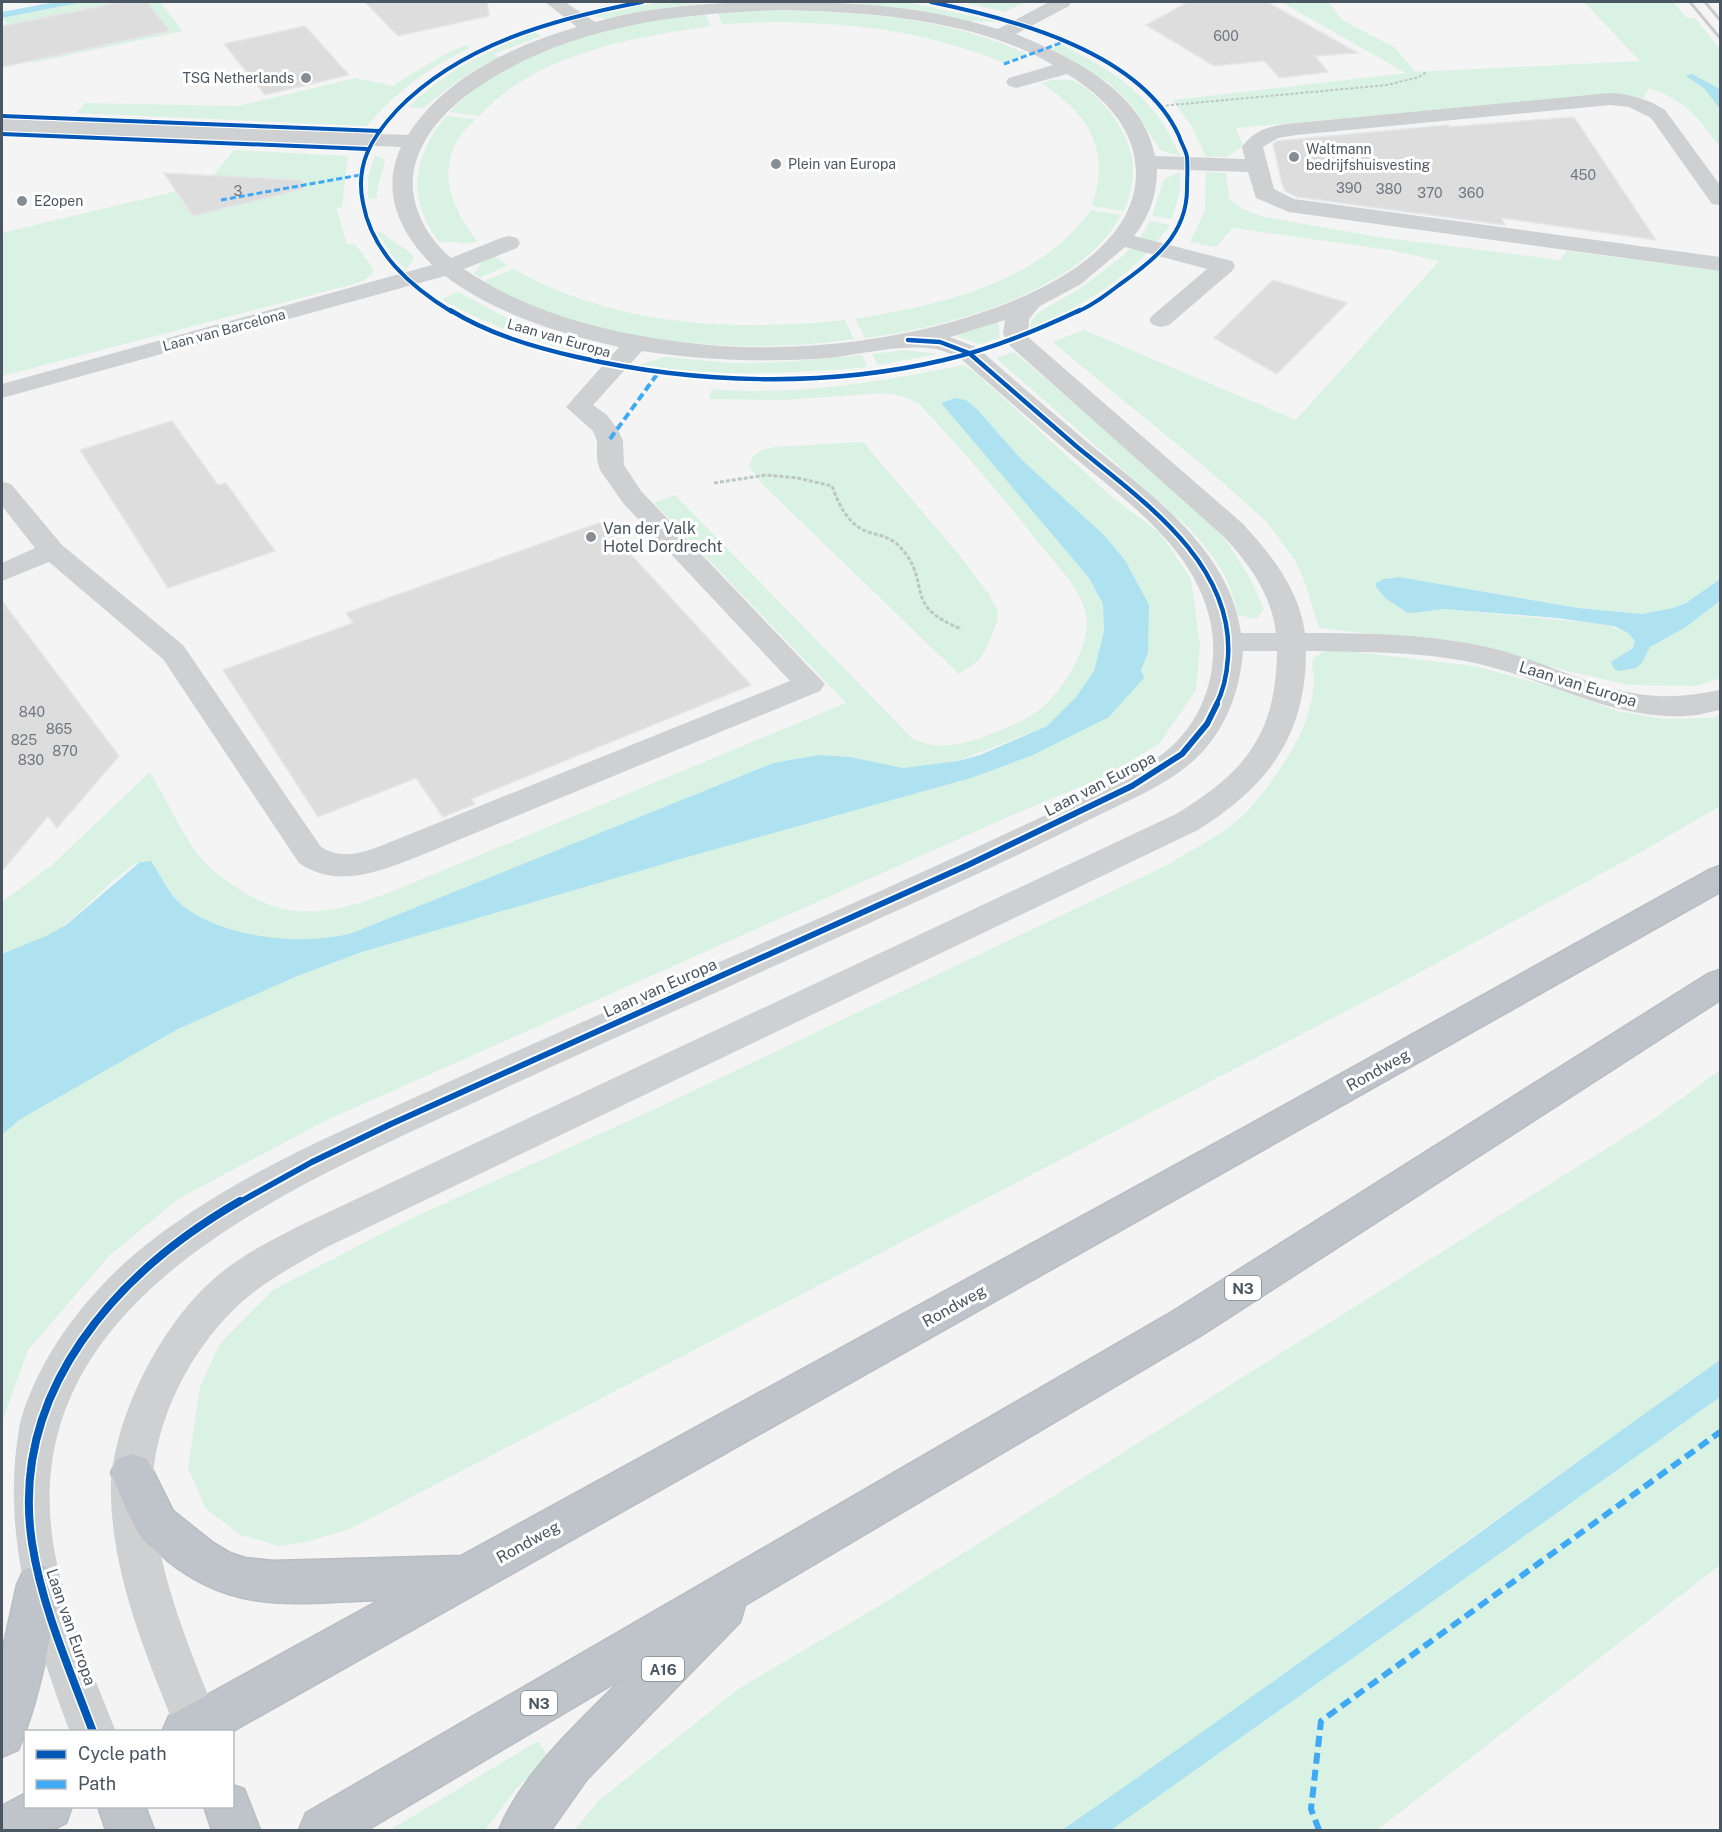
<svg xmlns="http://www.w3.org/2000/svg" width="1722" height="1832" font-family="'Public Sans',sans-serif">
<rect width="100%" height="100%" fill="#f4f4f4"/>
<!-- green -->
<g fill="#d9f2e3">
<polygon points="85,2 160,2 183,31 32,63 3,18"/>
<polygon points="660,2 702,2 702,3 651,10 608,19 592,16"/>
<polygon points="842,2 906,2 1000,22 967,21 916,10"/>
<polygon points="963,2 1026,2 1005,12"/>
<path d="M 1281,2 L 1329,2 L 1342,20 L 1394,47 L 1416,72 L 1640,61 L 1584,2 L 1673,2 L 1687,18 L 1695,18 L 1720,49 L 1720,147 C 1698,117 1686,101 1649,88 L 1643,98 L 1614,94 L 1236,128 L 1243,146 L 1227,157 L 1206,157 L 1191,125 L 1173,100 L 1406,73 Z"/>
<path d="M 775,10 C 859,12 949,17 1026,54 L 1004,63 C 913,25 820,19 722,24 L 718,13 Z"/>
<path d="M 705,14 L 711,26 C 631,38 537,53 479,116 L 450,112 C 513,46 617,22 705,14 Z"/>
<path d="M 535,32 L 541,36 L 494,54 L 499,57 C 471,71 447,87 424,108 L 408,107 C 444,72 488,50 535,32 Z"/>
<path d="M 465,45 L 470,48 C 430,67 396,91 367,126 L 76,113 L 85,103 L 238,106 L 356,78 L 392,86 L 440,57 Z"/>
<path d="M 1062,45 C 1116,72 1156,98 1180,156 L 1160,150 L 1132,106 L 1109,83 L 1050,49 Z"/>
<path d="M 1053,80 C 1060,80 1070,79 1076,82 C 1104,98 1130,133 1133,165 C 1134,181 1130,197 1124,211 L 1092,206 C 1112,150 1088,113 1041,83 Z"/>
<path d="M 446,116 L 475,119 C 470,126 461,133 457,141 C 437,180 455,210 477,241 C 461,247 454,239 440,243 C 406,199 412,158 446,116 Z"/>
<polygon points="234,150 348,156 342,207 336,208 347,244 355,244 373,268 372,274 363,281 350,285 2,376 2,233 231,178 213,176"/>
<path d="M 375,155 L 385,160 C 383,174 376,184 377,198 L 368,199 L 368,178 Z"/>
<polygon points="1180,172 1180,190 1172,219 1152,216 1164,179"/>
<polygon points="1206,172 1226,173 1229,199 1247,211 1264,217 1379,237 1560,260 1567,251 1720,271 1720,579 1686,603 1674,608 1642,614 1578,608 1399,577 1390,577 1385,598 1402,610 1413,613 1444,609 1605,624 1628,633 1635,641 1635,644 1628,652 1611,662 1628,670 1642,663 1650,647 1686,627 1720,601 1720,678 1696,686 1629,685 1443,642 1319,628 1303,577 1294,559 1266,521 1206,468 1052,342 1084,330 1296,420 1439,261 1390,250 1233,228 1216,247 1190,242 1205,211"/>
<path d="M 1091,210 L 1121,215 C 1081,292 945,328 865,338 L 855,319 C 940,304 1037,285 1091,210 Z"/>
<path d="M 1150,221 L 1170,225 C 1133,276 1088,304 1030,328 L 1031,321 L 1039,312 L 1078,290 L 1123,256 L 1140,238 Z"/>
<path d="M 377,232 L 382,232 C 391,243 408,247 414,258 L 406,270 L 391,254 Z"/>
<polygon points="494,256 508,265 480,278 473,273 477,271 482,260"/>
<path d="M 514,269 C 613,326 734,332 845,320 L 854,339 C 739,356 585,344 484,281 Z"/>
<path d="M 458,292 L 501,315 L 532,327 L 591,344 L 599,358 C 544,344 491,328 442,299 Z"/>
<polygon points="998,320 1000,338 979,344 951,334"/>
<polygon points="905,350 938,354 878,365 872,354"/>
<path d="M 1014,352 L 1193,504 L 1223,536 L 1250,578 L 1264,609 L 1256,619 L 1237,615 C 1231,578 1214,555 1189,528 L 996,358 Z"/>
<path d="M 862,355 L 867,367 C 787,374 720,377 639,365 L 664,357 L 731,363 L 786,362 Z"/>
<path d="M 964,365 L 976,373 L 1114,499 L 1160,533 L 1191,579 L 1200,645 L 1196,690 L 1159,744 L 1100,779 L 1017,813 L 325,1121 L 178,1199 L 109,1256 L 28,1350 L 2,1422 L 2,1135 L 19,1120 L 178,1029 L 295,977 L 362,952 L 691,856 L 971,778 L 993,769 L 1141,670 L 1148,653 L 1106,537 L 1021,459 L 977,409 L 966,400 L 955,398 L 941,403 L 1089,578 L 1103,604 L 1104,631 L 1094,671 L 1076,697 L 1047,726 L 958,761 L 903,768 L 850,757 L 819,755 L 773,763 L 352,933 C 305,946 220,940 181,905 C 166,891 161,870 143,860 C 120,870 89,905 68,922 C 50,938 24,947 2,954 L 2,902 L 52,865 L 150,772 C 165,798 179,827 196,852 C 206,866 220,876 234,886 C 289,924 332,914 391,892 L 846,703 L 654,503 L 675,495 L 912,738 C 944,756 982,738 1012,725 C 1026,719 1040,711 1050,700 C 1068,681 1092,641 1086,614 C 1081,589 1057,565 1041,546 C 1003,497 962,449 919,404 L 903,396 L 886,393 L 782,400 L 709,399 L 712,389 C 792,397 885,381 964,365 Z"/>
<polygon points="863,442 960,556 988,593 998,611 998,620 984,653 978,661 959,674 762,484 749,466 753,456 762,450 774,447"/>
<path d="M 1340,650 L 1474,666 L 1548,686 L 1617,711 L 1662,719 L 1713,718 L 1720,714 L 1720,806 L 1643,851 L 1402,982 L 350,1529 L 306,1542 L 279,1546 L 241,1535 L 206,1509 L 188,1468 L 200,1387 L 219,1345 L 273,1290 L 412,1218 L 653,1110 L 1165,866 C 1189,851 1218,838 1239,819 C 1259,803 1296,749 1304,725 C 1309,710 1314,695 1314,680 C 1314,671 1310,666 1314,658 L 1325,651 Z"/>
<polygon points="1720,1070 1720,1360 1487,1526 1194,1739 1062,1830 575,1830 598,1801 738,1689 879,1606 1658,1116"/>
<polygon points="1720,1397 1720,1565 1377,1830 1111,1830"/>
<polygon points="538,1741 549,1758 516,1789 485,1830 390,1830"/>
</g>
<!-- water -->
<g fill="#aee2f0">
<polygon points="55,2 84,2 2,18 2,12"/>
<polygon points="1692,74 1720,89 1720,109 1704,88 1686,76"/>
<path d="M 955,398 L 966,400 L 977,409 L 1021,459 L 1106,537 L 1126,562 L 1149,605 L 1148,653 L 1141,670 L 1144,678 L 1109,717 L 1033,755 L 971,778 L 691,856 L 362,952 L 295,977 L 178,1029 L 19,1120 L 2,1135 L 2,954 L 46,936 L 66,925 L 140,862 L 151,861 C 161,876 169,895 183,906 C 225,939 303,946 352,933 L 773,763 L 819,755 L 850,757 L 903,768 L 958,761 L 980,755 L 1047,726 L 1076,697 L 1094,671 L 1104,631 L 1103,604 L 1089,578 L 941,403 Z"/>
<polygon points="1399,577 1578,608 1642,614 1673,608 1686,603 1720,579 1720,601 1686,627 1650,647 1642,663 1636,668 1620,671 1614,669 1611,662 1633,648 1635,641 1628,633 1614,626 1557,618 1444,609 1413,613 1406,612 1385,598 1376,587 1376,583 1384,579"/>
<path d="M 1720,1360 L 1720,1397 L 1111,1830 L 1062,1830 C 1284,1677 1500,1516 1720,1360 Z"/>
</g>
<!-- building -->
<g fill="#ddddde" stroke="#e5e6e7" stroke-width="1.5">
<polygon points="121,2 147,2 170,31 2,67 2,26"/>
<polygon points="365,2 487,2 489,16 398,36"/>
<polygon points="1188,2 1267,2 1358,53 1315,56 1328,72 1280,78 1264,61 1214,66 1146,25"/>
<polygon points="305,26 349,75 265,95 224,44"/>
<polygon points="1574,117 1656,240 1501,218 1505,225 1297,197 1285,191 1282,184 1273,144 1277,141 1448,125 1449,127"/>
<polygon points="164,173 302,180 303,189 193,216"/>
<polygon points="1273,280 1347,303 1277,374 1214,338"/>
<polygon points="172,421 218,485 226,483 275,551 168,588 80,450"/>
<polygon points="601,522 751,685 471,799 475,804 443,817 416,778 318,817 223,670 353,623 346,613"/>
<polygon points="2,601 119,756 57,828 48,816 2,871"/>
</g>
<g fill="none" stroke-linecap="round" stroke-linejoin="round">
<defs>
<g id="highway">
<path d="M 1720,866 L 1720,892 L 231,1732 L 162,1732 L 169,1716 L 380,1600 C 298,1602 236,1616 167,1560 C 160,1553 149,1547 143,1539 C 131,1524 119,1491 111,1473 L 117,1459 L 132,1454 L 147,1459 L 173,1511 L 212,1542 L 230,1553 L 245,1558 L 274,1561 L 461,1556 L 1249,1125 L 1709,870 Z"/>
<path d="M 1720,970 L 1720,1000 L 1200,1336 L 745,1605 L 740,1622 L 587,1779 L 551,1830 L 499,1830 C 523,1772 580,1721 623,1678 L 367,1830 L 299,1830 L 306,1813 L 1172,1312 L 1708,974 Z"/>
<path d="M 39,1564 L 54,1570 L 61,1585 C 49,1640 40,1698 18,1750 L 2,1757 L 2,1653 L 17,1585 L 24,1570 Z"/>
<polygon points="232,1785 244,1789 260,1830 212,1830 204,1806 232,1806"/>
<polygon points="26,1793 26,1806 72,1806 66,1823 52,1830 2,1830 2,1806"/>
<polygon points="98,1806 145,1806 154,1830 106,1830"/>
</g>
</defs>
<!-- highway casing -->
<use href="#highway" stroke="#b9bec3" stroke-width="3"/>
<!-- path-far1 -->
<polyline stroke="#bcc7c4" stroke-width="2" stroke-dasharray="3 2" stroke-linecap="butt" points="1161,106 1387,85 1419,77 1426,72"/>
<!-- path -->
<path stroke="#bcc7c4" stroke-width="3" stroke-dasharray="4 2" stroke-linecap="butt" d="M 714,483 L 766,475 L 798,478 L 832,486 C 839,505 848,525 868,532 C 881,536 891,537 901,548 C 933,584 901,606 962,629"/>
<!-- minor -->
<path fill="#ced0d2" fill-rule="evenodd" d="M 545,2 L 565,2 L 595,22 C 656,5 718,2 781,2 C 859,2 922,6 998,29 L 1049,2 L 1071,2 L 1069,6 L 1016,34 C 1071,57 1143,91 1155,156 L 1245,159 L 1242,147 C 1255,128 1274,125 1296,123 L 1610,93 C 1630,94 1648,99 1665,110 L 1720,185 L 1720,205 L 1712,204 L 1651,118 L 1629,107 L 1610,105 L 1296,135 L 1278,138 L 1263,147 L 1274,189 L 1294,199 L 1720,257 L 1720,271 L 1289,212 L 1256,198 L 1248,172 L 1157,169 C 1157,194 1150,216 1134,236 L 1232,261 L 1235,266 L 1232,271 L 1169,325 L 1161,327 L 1153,325 L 1149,320 L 1153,315 L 1207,269 L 1125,247 L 1081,284 L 1040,306 L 1029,319 L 1028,337 L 1242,523 C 1271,554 1299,589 1305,633 C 1367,633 1430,634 1491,648 C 1546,661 1599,693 1657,696 C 1679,697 1699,694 1720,690 L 1720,710 C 1709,712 1697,716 1685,716 C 1614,719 1554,683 1487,666 C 1429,651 1366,652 1306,651 C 1306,736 1268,786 1198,830 L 327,1247 C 299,1263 268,1279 243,1301 C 189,1349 148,1430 153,1503 C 159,1580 192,1654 220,1725 L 217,1732 L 177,1732 C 147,1658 113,1577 111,1497 C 109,1424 161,1323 216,1277 C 241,1255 272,1240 301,1225 L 1176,814 C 1245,772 1276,735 1277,651 L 1243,651 C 1240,693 1224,734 1192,762 C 1166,785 1132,799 1101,814 C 1051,839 1002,863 951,886 C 769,969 586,1050 404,1135 C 239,1213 20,1323 53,1542 C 63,1608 92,1670 116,1732 L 70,1732 C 32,1630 0,1533 20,1423 C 38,1358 85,1296 136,1253 C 226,1178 338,1133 444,1084 C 621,1003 800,929 977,847 C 1017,829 1056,810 1096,791 C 1122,778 1150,766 1172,746 C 1207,714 1221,662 1209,616 C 1191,544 1122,498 1068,452 C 1032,421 996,390 960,358 C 952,355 943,350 935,349 C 896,343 855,357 816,359 C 757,362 700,360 642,351 L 593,405 L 607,415 L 618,430 L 623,441 L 624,465 L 641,491 L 825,684 L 820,691 L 417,857 C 378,872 337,889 299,863 L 163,659 L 49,562 L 2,581 L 2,563 L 35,548 L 2,506 L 2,482 L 11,484 L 62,545 L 183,645 L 321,847 C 341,860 362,853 383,845 L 790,681 L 623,503 L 600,470 L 597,460 L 597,441 L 593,431 L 566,407 L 619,347 C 558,333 496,314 445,276 L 2,398 L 2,384 L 432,265 C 400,232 380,192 401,147 L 2,131 L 2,119 L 408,135 C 444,78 514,45 577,27 ZM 785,10 C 871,12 978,20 1053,65 L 1009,78 L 1006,82 L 1009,86 L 1016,88 L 1067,74 C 1102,95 1136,128 1136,173 C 1136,275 965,324 884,337 C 819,348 747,351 681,342 C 605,332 529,313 464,269 L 517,248 L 520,243 L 517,238 L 509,236 L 501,238 L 451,258 C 425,236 406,200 415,165 C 425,130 450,106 480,86 C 570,25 679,13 785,10 ZM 1005,320 L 1003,333 L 1008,344 L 1222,535 C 1249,563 1271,593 1276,633 L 1241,633 C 1229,547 1147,492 1086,441 C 1049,410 1013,379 978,348 L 950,337 Z"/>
<!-- highway -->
<use href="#highway" fill="#bec4c9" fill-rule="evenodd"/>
<!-- rail -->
<g stroke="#c9cacc" stroke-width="3">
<polyline points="1690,2 1720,38"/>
<polyline points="1705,2 1720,20"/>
</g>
<!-- quiet-far2 -->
<g stroke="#3fa9f5" stroke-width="3" stroke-dasharray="6 3" stroke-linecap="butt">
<polyline points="1004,64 1066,41"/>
<polyline points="221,200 360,175"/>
</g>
<!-- quiet-far1 -->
<polyline stroke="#3fa9f5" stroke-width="4" stroke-dasharray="8 4" stroke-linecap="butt" points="610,439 658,373"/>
<!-- quiet -->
<polyline stroke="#3fa9f5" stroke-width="6" stroke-dasharray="11 6" stroke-linecap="butt" points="1319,1830 1311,1809 1321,1721 1720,1432"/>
<defs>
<g id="cycleway-far3">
<path d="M 931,2 C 1013,19 1141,52 1179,136 C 1181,143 1186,150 1187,157 C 1188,167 1187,179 1187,189 C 1187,235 1153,261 1119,285 C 1106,295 1093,305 1077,312"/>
<polyline points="2,116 380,131"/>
<polyline points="2,134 367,149"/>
<path d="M 452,312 C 411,287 372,253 363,203 C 355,165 371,138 397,110 C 461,44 554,19 642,2"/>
</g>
<g id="cycleway-far2">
<path d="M 450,310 C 489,334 533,347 577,357 C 696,384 825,388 944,360 C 992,349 1036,331 1080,310"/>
<path d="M 908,340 L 940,342 L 969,353 C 1005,384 1040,415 1076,446 C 1140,499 1234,562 1228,657 C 1227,673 1224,690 1216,705"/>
</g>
<polyline id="cycleway-far1" points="238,1203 312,1162 391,1124 968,865 1132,786 1182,754 1207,724 1217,704"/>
<path id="cycleway" d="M 93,1732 C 70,1670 42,1608 32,1543 C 9,1391 117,1272 240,1201"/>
</defs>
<!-- cycleway-far3 casing -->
<use href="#cycleway-far3" stroke="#fff" stroke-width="6"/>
<!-- cycleway-far2 casing -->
<use href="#cycleway-far2" stroke="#fff" stroke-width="8"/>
<!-- cycleway-far1 casing -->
<use href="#cycleway-far1" stroke="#fff" stroke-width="10"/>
<!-- cycleway casing -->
<use href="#cycleway" stroke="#fff" stroke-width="11"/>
<!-- cycleway-far3 -->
<use href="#cycleway-far3" stroke="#0057b8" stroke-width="4"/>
<!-- cycleway-far2 -->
<use href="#cycleway-far2" stroke="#0057b8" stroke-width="4.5"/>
<!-- cycleway-far1 -->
<use href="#cycleway-far1" stroke="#0057b8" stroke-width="6"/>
<!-- cycleway -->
<use href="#cycleway" stroke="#0057b8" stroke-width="8"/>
</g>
<!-- markers -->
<g fill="#868d94" stroke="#fff" stroke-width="2">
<circle cx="306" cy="78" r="6"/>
<circle cx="1294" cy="157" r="6"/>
<circle cx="776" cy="164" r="6"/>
<circle cx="22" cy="201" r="6"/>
<circle cx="591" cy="537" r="6"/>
</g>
<g text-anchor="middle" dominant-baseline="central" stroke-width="6" stroke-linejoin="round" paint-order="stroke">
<!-- number labels -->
<g font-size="14" fill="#707881">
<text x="1226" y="36">600</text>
<text x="1583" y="175">450</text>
<text x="1349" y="188">390</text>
<text x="1389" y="189">380</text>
<text x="238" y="191">3</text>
<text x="1430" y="193">370</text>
<text x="1471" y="193">360</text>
<text x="32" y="712">840</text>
<text x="59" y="729">865</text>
<text x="24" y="740">825</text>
<text x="65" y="751">870</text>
<text x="31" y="760">830</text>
</g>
<!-- far-poi labels -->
<g font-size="14" fill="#4a5661" stroke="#fff" text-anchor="start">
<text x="294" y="78" text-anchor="end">TSG Netherlands</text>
<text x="1306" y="149">Waltmann<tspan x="1306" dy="16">bedrijfshuisvesting</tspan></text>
<text x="788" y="164">Plein van Europa</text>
<text x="34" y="201">E2open</text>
</g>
<!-- far-street labels -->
<g font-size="14" fill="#4a5661" stroke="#fff">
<text transform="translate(224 330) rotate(-15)">Laan van Barcelona</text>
<text transform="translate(559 338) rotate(16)">Laan van Europa</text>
</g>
<!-- shield labels -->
<g fill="#fff" stroke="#808990" stroke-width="1.5">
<rect x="1225" y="1276" width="36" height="24" rx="4.5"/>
<rect x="642" y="1657" width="42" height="24" rx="4.5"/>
<rect x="521" y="1691" width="36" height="24" rx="4.5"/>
</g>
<g font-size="15" font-weight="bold" fill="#4a5661">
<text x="1243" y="1288">N3</text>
<text x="663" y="1669">A16</text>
<text x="539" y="1703">N3</text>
</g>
<!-- poi labels -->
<g font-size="16" fill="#4a5661" stroke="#fff" text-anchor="start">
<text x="603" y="528">Van der Valk<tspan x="603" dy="18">Hotel Dordrecht</tspan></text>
</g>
<!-- street labels -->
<g font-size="16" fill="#4a5661" stroke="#fff">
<text transform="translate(1578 684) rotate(17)">Laan van Europa</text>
<text transform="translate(1100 784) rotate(-27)">Laan van Europa</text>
<text transform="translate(660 988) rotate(-24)">Laan van Europa</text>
<text transform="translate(1378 1070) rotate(-29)">Rondweg</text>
<text transform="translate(954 1306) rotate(-29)">Rondweg</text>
<text transform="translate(528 1542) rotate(-29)">Rondweg</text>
<text transform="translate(71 1627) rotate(71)">Laan van Europa</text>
</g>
</g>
<!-- border -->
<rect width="1722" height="1832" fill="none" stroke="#4a5661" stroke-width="6"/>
<!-- legend -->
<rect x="24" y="1730" width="210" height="78" fill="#ffffff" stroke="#b7bbc0" stroke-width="1.5"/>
<rect x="36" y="1750" width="30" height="9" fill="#0057b8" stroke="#b7bbc0" stroke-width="1.5"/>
<text x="78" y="1760" font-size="18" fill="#4a5661">Cycle path</text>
<rect x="36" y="1780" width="30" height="9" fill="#3fa9f5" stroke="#b7bbc0" stroke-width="1.5"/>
<text x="78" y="1790" font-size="18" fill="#4a5661">Path</text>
</svg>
